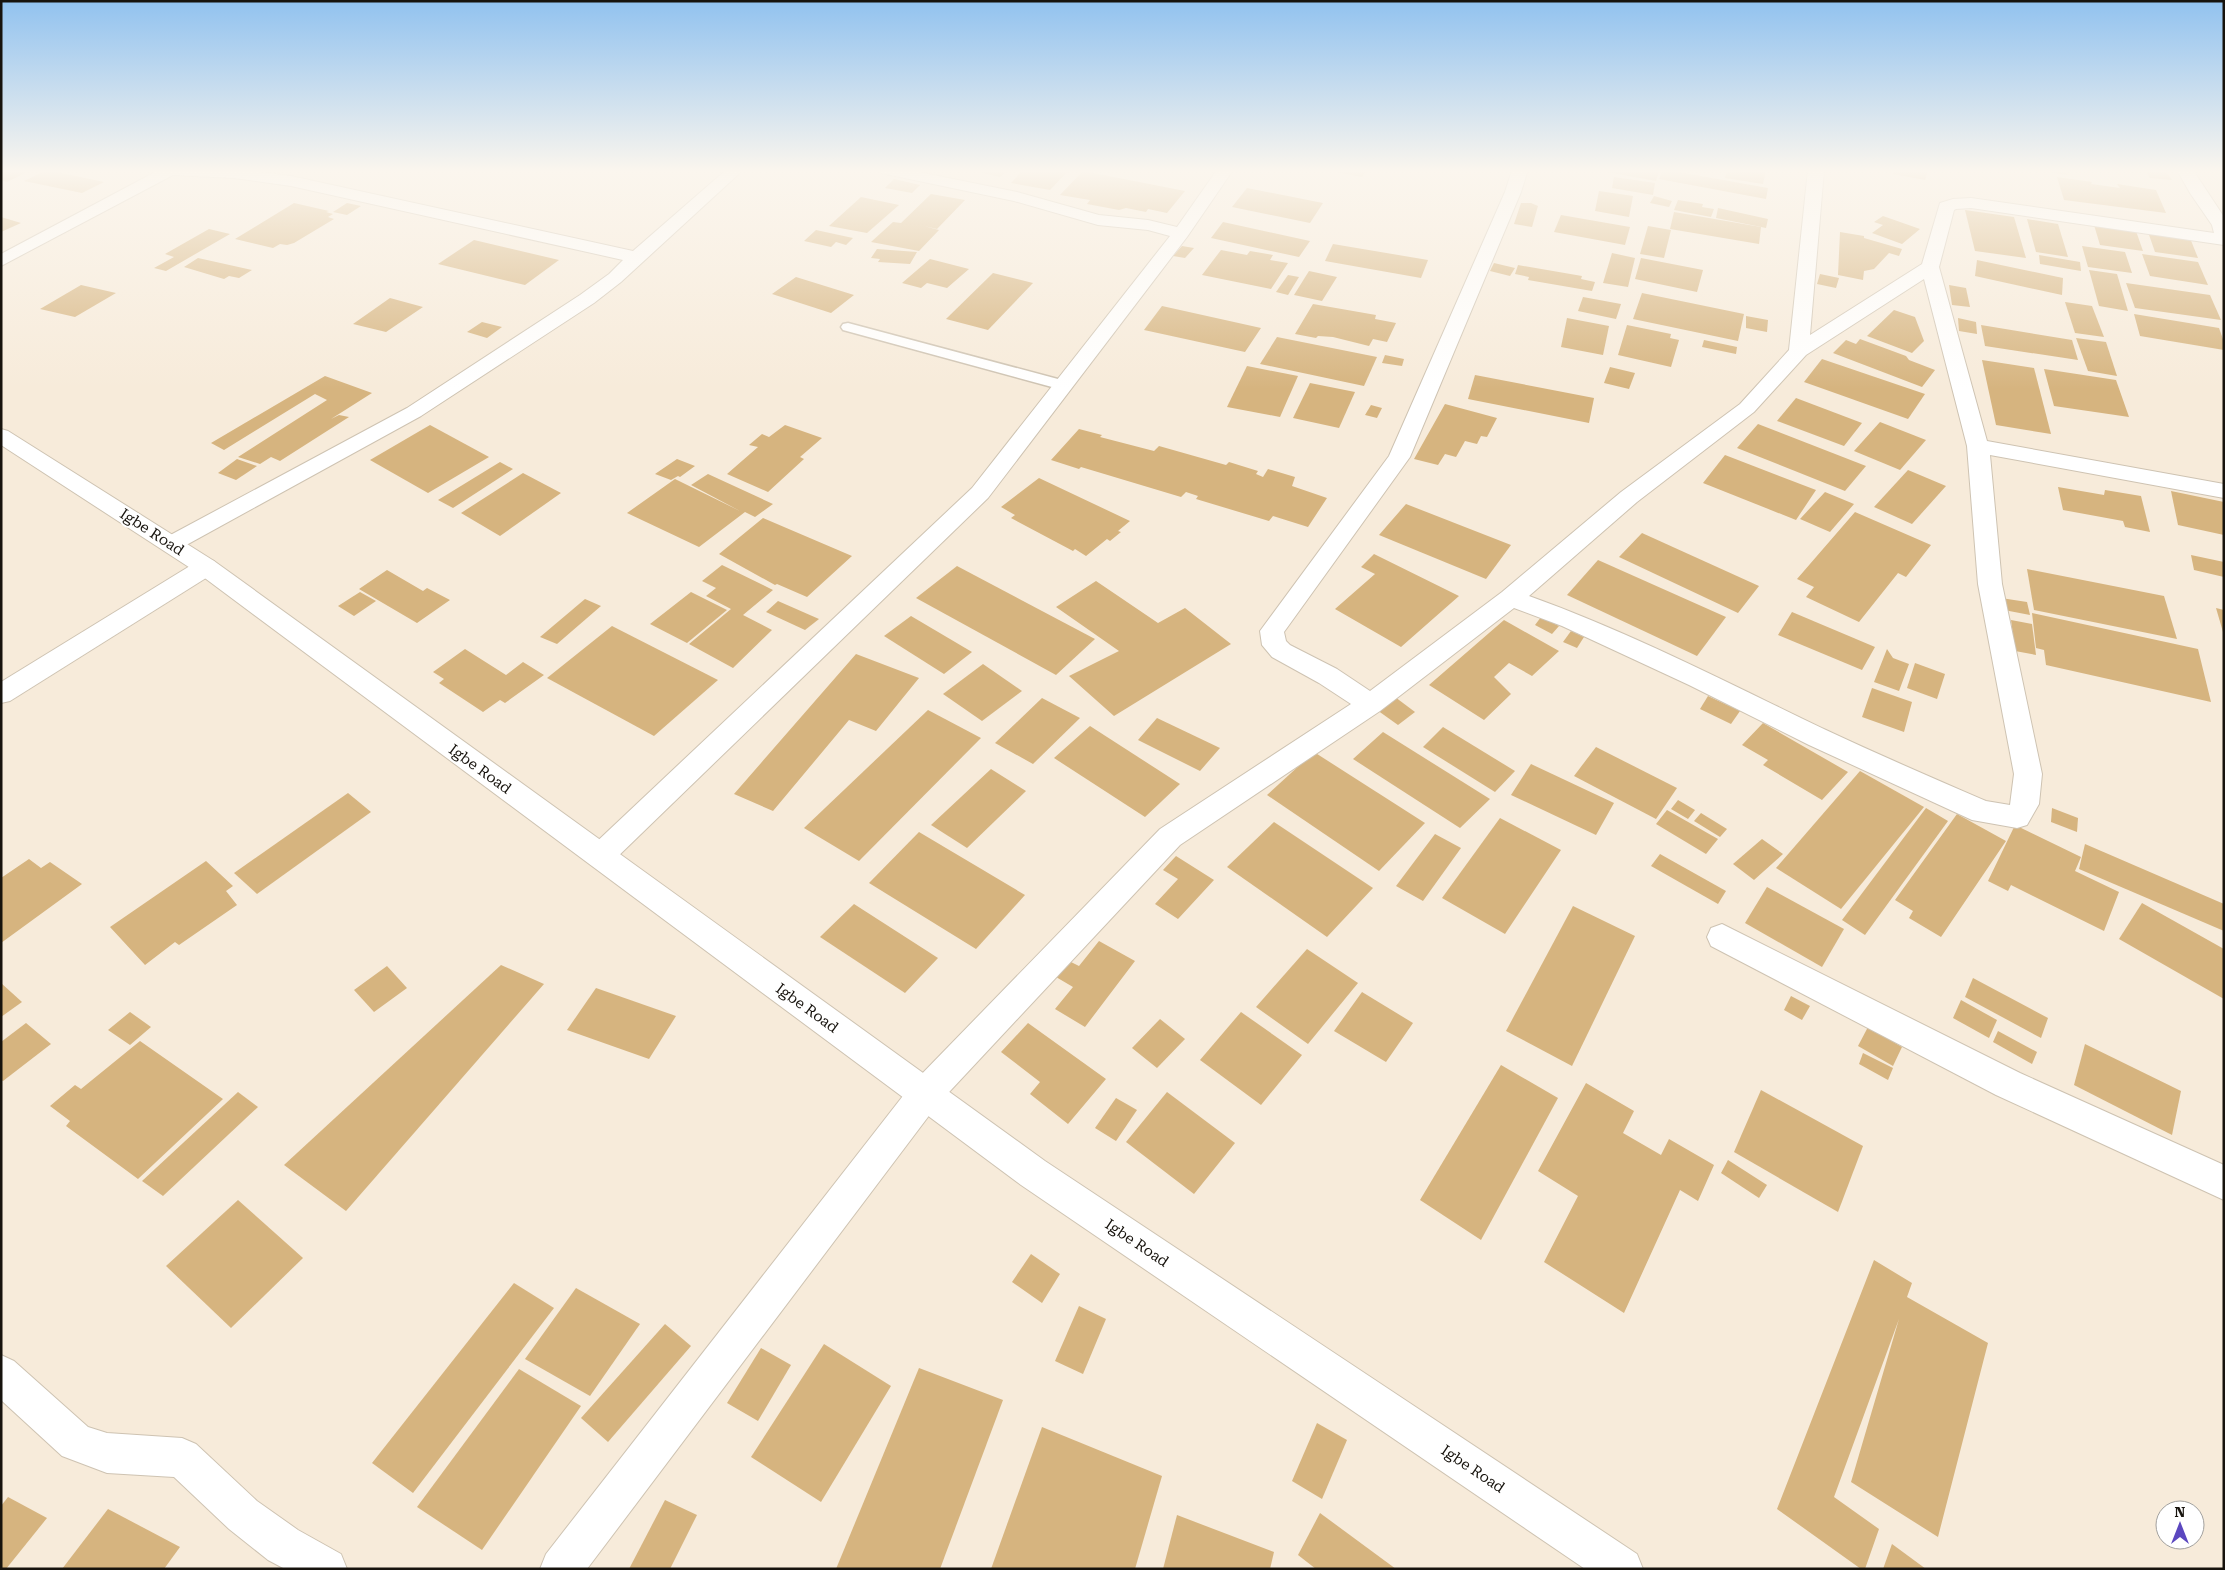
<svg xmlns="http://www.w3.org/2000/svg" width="2225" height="1570" font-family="'Roboto Serif',serif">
<rect width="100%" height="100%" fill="#f7ebda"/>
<!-- building -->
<g fill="#d6b47f">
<polygon points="1,170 31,170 7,182 1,180"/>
<polygon points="47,170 104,182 82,193 24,181"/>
<polygon points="970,170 1008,170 1000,177"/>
<polygon points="1023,170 1069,170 1050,190 1011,183"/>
<polygon points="1325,170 1367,170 1362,177"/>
<polygon points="1596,170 1650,170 1659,171 1656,181"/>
<polygon points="1663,170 1667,170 1768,188 1766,199 1659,179"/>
<polygon points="1727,170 1766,170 1763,184 1725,178"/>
<polygon points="1895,170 1928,170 1925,180 1893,174"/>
<polygon points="2047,170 2066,170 2068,175 2048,172"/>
<polygon points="2145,170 2165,170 2172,180 2150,178"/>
<polygon points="1083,171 1185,191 1167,213 1148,209 1146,212 1126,208 1119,210 1087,204 1090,200 1060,195"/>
<polygon points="1614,177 1655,183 1653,195 1612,188"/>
<polygon points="2057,177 2092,182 2091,184 2120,188 2117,184 2156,190 2166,213 2064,200"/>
<polygon points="894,179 920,185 912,193 885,188"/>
<polygon points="1247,188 1323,203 1310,223 1232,207"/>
<polygon points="1599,191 1633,196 1629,217 1595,211"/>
<polygon points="931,194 965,200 937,229 924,226 939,230 919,251 871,242 893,222 901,223"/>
<polygon points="1654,196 1672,201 1669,207 1650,203"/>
<polygon points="861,197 899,205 867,233 829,226"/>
<polygon points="1678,200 1703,204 1702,207 1714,209 1711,217 1674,210"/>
<polygon points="294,203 329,211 326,212 333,214 328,217 334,219 294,243 287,245 280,244 273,248 235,239"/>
<polygon points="347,203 361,206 347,215 333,212"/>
<polygon points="1521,203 1531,203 1538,206 1532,227 1514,224"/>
<polygon points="1718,208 1768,219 1766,228 1716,218"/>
<polygon points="1965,210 2014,217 2026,258 1975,251"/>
<polygon points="1674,212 1761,227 1759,244 1670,229"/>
<polygon points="1561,215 1630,227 1625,245 1554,232"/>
<polygon points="1883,216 1920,229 1902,244 1872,233 1883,225 1874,222"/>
<polygon points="1,217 21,223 1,232"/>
<polygon points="2027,219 2058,224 2068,257 2036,252"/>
<polygon points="1223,222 1310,241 1299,257 1211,238"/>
<polygon points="2094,225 2136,231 2143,251 2100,245"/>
<polygon points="1648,226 1671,230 1664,258 1640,254"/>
<polygon points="209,229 230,234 166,271 154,268 174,257 165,254"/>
<polygon points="816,230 853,238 846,245 836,242 831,247 804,241"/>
<polygon points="1840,232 1864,236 1864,238 1902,249 1899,256 1889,253 1874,269 1864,271 1863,280 1838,275"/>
<polygon points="2148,232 2190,238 2198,258 2155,252"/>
<polygon points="474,240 559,260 525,285 438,264"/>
<polygon points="1333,244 1428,260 1421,278 1325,261"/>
<polygon points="1182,246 1194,248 1185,258 1173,256"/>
<polygon points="2082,246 2125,252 2132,273 2088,267"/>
<polygon points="877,249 917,252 910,264 878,262 880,259 871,258"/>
<polygon points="1221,250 1247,255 1250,251 1273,255 1270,260 1288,263 1271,289 1202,275"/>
<polygon points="1612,253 1635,258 1628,287 1603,283"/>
<polygon points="2142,254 2198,262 2208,285 2150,276"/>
<polygon points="2039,255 2080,262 2081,271 2040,264"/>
<polygon points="198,258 252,270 239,278 229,276 224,279 184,267"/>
<polygon points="1641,258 1703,270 1697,292 1635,279"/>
<polygon points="930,259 969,269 947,288 927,283 921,288 902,283"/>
<polygon points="1977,260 2063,278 2062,295 1975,276"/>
<polygon points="1494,263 1515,268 1510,276 1490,271"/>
<polygon points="1518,265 1582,276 1581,279 1595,282 1592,291 1528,280 1529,277 1515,274"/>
<polygon points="2089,270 2117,274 2128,311 2099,306"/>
<polygon points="1309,271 1337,277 1322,301 1294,295"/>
<polygon points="993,273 1033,283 988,330 946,319"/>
<polygon points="1820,274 1839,278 1836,288 1817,284"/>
<polygon points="1288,275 1299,277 1288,295 1276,292"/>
<polygon points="796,277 854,295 831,313 772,294"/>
<polygon points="2126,283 2210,295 2221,320 2135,308"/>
<polygon points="81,285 116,293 75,317 40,309"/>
<polygon points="1949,285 1966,288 1970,307 1952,305"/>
<polygon points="1642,293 1744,314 1738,341 1633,319"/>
<polygon points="1583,297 1621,304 1616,319 1578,311"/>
<polygon points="390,298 423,307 386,332 353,324"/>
<polygon points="2065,302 2092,306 2104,337 2075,333"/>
<polygon points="1313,304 1376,315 1375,319 1396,323 1387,342 1373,339 1369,346 1333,337 1318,336 1316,338 1295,334"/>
<polygon points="1162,306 1261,328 1245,352 1144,330"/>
<polygon points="1894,310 1915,317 1924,341 1912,353 1867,336"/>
<polygon points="2134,314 2219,328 2224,342 2224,350 2140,336"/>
<polygon points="1746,316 1768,320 1767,332 1746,328"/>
<polygon points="1567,318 1609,326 1603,355 1561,347"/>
<polygon points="1958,318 1976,322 1977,334 1959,331"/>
<polygon points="482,322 502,327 487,338 467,332"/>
<polygon points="1627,325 1671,334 1670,338 1679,340 1671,367 1618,355"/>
<polygon points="1981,325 2072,340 2078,360 1985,346"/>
<polygon points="1277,337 1377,357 1364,386 1260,364"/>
<polygon points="2076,338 2106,342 2117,376 2088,371"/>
<polygon points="1860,339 1906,356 1909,360 1935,370 1922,387 1833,353 1846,340 1856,344"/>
<polygon points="1704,340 1737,347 1736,354 1702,347"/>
<polygon points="1385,355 1404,359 1402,366 1382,363"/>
<polygon points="1822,359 1925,394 1908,419 1804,382"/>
<polygon points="1982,360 2034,368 2051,434 1996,425"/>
<polygon points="1247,366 1298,376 1280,417 1227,407"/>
<polygon points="1610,367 1635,373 1629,389 1604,383"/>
<polygon points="2044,369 2116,380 2129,417 2054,406"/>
<polygon points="1475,375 1594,398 1589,423 1468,399"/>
<polygon points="325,376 372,393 331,419 339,415 349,417 280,461 271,457 260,464 238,457 327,400 315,394 224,450 211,443"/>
<polygon points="1310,383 1355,392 1339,428 1293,418"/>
<polygon points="1796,398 1862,423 1844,446 1777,421"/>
<polygon points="1445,404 1497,418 1487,437 1481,436 1477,444 1465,441 1456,457 1445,454 1438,465 1414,459"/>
<polygon points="1371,405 1382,408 1377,418 1365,415"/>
<polygon points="1880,422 1926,440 1900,470 1854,451"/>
<polygon points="1758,424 1866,466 1845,491 1737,448"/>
<polygon points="430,425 489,457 428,493 370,460"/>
<polygon points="785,425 822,438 800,457 804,459 768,492 727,474 758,447 749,445 762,434 769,437"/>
<polygon points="1079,429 1102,435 1100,437 1154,451 1159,446 1226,465 1229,462 1258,471 1256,474 1263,477 1268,469 1295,477 1292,486 1327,498 1308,527 1273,516 1269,521 1196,499 1198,496 1186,492 1181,497 1081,467 1079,469 1051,460"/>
<polygon points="1725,455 1816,490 1796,520 1703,483"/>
<polygon points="237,459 257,466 236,480 218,473"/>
<polygon points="677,459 695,466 680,477 678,476 671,480 655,474"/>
<polygon points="500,462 513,469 453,508 438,500"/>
<polygon points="1908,470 1946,486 1912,524 1874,507"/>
<polygon points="523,473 561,493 500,536 461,513"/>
<polygon points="708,474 773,504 755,517 745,512 699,547 627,513 675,479 740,511 691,485"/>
<polygon points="1039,478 1130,521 1118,531 1121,532 1110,541 1107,539 1086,556 1075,549 1073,551 1011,518 1015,515 1001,507"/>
<polygon points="2058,487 2104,495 2105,490 2141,496 2150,532 2125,527 2123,521 2063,510"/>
<polygon points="2171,491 2224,502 2224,535 2178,525"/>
<polygon points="1825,492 1854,504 1830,532 1800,519"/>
<polygon points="1406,504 1511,545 1486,579 1379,535"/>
<polygon points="1855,512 1931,545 1906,577 1898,573 1859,622 1806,597 1814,587 1797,579"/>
<polygon points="763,518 852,556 807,597 777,584 775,585 719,554"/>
<polygon points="1642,533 1759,586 1738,613 1619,557"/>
<polygon points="1374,554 1459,596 1401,647 1335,609 1375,574 1361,567"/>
<polygon points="2191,555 2224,562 2224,577 2194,570"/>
<polygon points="1598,560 1726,617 1697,656 1567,595"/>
<polygon points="722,565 773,590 743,615 772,630 733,668 689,644 731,609 706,596 716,588 702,581"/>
<polygon points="957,566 1095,639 1056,675 916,598"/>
<polygon points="2027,569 2164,596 2177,639 2034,610"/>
<polygon points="387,570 423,591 427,588 450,600 417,623 359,589"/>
<polygon points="1096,581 1158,623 1185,608 1231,644 1114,716 1069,676 1119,651 1056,607"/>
<polygon points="360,592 376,601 354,616 338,606"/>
<polygon points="691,592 727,610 687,643 650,624"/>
<polygon points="2001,598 2027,602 2030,615 2004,610"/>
<polygon points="585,599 601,606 557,644 540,637"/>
<polygon points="778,601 819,619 805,630 766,612"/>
<polygon points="2216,608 2224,610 2224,632 2223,632"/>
<polygon points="1792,612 1875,647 1862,670 1778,635"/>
<polygon points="2032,613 2198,649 2211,702 2046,665 2044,650 2036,648"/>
<polygon points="911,616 972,652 944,674 884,636"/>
<polygon points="1541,617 1559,626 1552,634 1535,625"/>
<polygon points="1504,620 1559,651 1532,676 1509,663 1494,677 1511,694 1484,720 1429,685"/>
<polygon points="2011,620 2032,624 2036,655 2015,651"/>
<polygon points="612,626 718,680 654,736 547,678"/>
<polygon points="1571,631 1584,637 1577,648 1563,642"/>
<polygon points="465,649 506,675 523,662 544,675 505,703 500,700 483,712 439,683 444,679 433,672"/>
<polygon points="1887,649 1893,658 1909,664 1899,691 1874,682"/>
<polygon points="856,654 919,678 876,731 849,720 773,811 734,794"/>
<polygon points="1915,663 1945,674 1937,699 1907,688"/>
<polygon points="983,664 1022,691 982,721 943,694"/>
<polygon points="1872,688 1912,702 1904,732 1862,717"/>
<polygon points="1708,696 1740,711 1731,724 1700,709"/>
<polygon points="1395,697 1415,712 1398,725 1377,710"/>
<polygon points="1042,698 1080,718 1033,764 995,743"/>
<polygon points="928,710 981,738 859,861 804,828"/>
<polygon points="1157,718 1220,748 1200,771 1138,740"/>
<polygon points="1763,723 1848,772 1822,800 1763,765 1768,760 1742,745"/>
<polygon points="1090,726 1180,784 1145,817 1054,758"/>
<polygon points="1443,727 1515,771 1495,792 1423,747"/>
<polygon points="1383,732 1490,799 1460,828 1353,759"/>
<polygon points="1596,747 1677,788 1656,819 1574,776"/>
<polygon points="1314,752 1425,823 1379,871 1267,795"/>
<polygon points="1531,764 1614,803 1596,835 1511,795"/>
<polygon points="991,769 1026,791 967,848 931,825"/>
<polygon points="1860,771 1924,807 1841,909 1776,868"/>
<polygon points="348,793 371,812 257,894 234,873"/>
<polygon points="1678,800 1695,810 1688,819 1671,809"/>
<polygon points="1926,808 1948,821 1865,935 1842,920"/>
<polygon points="2052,808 2078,818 2077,832 2051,822"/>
<polygon points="1667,810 1718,839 1706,854 1656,824"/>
<polygon points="1701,813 1727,829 1720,837 1694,821"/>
<polygon points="1957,814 2006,841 1941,937 1909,918 1913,911 1895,900"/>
<polygon points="1500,818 1561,850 1505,934 1442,898"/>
<polygon points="1274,822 1373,888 1327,937 1227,867"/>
<polygon points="2015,825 2081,857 2075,871 2119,892 2104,931 2011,885 2008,891 1988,881"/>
<polygon points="919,832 1025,895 976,949 869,883"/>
<polygon points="1435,834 1461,848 1423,901 1396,886"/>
<polygon points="1762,839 1783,854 1754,880 1733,864"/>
<polygon points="2085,844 2224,904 2224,931 2079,869"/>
<polygon points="1660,854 1726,891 1718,904 1651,866"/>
<polygon points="1176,856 1214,880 1178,919 1155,904 1178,879 1163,870"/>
<polygon points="29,859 41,868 50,862 82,884 1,943 1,878"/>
<polygon points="206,861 233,886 226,891 237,905 179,945 175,942 145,965 110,927"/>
<polygon points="1767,887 1844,929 1822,967 1745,923"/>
<polygon points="2142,903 2224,949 2224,999 2119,939"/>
<polygon points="854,904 938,958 905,993 820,937"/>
<polygon points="1573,906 1635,936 1572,1066 1506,1031"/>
<polygon points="1099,941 1135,961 1085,1027 1055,1009 1073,987 1056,977 1069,961 1079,966"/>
<polygon points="1307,949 1358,983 1308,1044 1256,1007"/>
<polygon points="501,965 544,984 346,1211 284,1165"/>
<polygon points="387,966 407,988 374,1012 354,990"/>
<polygon points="1973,978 2048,1018 2041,1038 1965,997"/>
<polygon points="1,983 22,1002 1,1017"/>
<polygon points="596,988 676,1016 649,1059 567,1030"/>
<polygon points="1362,992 1413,1023 1386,1062 1334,1031"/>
<polygon points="1791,996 1810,1006 1802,1020 1784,1010"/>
<polygon points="1961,1000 1997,1020 1989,1038 1953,1018"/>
<polygon points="130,1012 151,1027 130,1045 108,1030"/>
<polygon points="1241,1012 1302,1055 1261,1105 1200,1060"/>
<polygon points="1160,1019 1185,1039 1157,1068 1132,1048"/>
<polygon points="26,1023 51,1044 3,1081 1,1080 1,1042"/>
<polygon points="1028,1023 1106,1079 1068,1124 1030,1094 1040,1082 1001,1052"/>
<polygon points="1868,1027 1902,1047 1893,1066 1858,1046"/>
<polygon points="1998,1031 2037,1052 2032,1064 1993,1042"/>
<polygon points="140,1041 223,1099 138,1179 66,1126 70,1121 50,1106 75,1085 81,1089"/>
<polygon points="2085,1044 2181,1091 2172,1135 2074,1085"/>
<polygon points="1863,1053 1893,1068 1888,1080 1859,1064"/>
<polygon points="1501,1065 1558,1098 1481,1240 1420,1200"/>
<polygon points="1586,1083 1634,1111 1623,1133 1661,1155 1669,1139 1714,1165 1698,1201 1680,1190 1624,1313 1544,1262 1578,1196 1538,1171"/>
<polygon points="1761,1090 1863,1146 1838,1212 1734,1152"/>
<polygon points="238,1092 258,1107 163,1196 142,1181"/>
<polygon points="1167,1092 1235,1143 1194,1194 1126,1142"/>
<polygon points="1116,1098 1137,1110 1116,1141 1095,1128"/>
<polygon points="1728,1160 1767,1185 1759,1198 1721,1173"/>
<polygon points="238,1200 303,1258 231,1328 166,1266"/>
<polygon points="1031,1254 1060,1274 1042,1303 1012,1282"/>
<polygon points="1874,1260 1912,1283 1907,1297 1988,1343 1938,1537 1851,1482 1899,1319 1834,1497 1879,1529 1865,1569 1861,1569 1777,1509"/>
<polygon points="514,1283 554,1308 413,1493 372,1463"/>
<polygon points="576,1288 640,1324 590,1396 525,1359"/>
<polygon points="1079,1306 1106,1319 1083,1374 1055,1361"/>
<polygon points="665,1324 691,1346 608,1442 581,1418"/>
<polygon points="824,1344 891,1386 821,1502 751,1457"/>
<polygon points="761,1348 791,1365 758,1421 727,1403"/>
<polygon points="919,1368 1003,1400 940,1569 836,1569"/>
<polygon points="519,1369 581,1406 482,1550 417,1507"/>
<polygon points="1317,1423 1347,1440 1322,1499 1292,1481"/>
<polygon points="1042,1427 1162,1476 1135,1569 991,1569"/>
<polygon points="8,1497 47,1518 6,1569 1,1569 1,1506"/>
<polygon points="665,1500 697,1515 670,1569 629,1569"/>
<polygon points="108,1509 180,1547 164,1569 62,1569"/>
<polygon points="1320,1513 1396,1569 1316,1569 1298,1555"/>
<polygon points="1177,1515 1274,1552 1270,1569 1163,1569"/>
<polygon points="1892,1544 1926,1569 1883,1569"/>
</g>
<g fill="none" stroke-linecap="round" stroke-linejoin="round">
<defs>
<polygon id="service" points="848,323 1069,382 1071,385 1069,388 1063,390 843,330 841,327 843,324"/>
<g id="minor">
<polygon points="159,170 245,170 291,176 633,251 726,170 743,170 621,282 594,303 421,416 179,549 171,552 163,549 159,544 163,539 407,408 580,295 609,274 623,260 291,186 234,178 173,175 1,266 1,254"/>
<polygon points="879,170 909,170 1017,192 1099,215 1148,220 1177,227 1217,170 1233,170 1187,237 988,498 610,864 600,868 590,864 586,856 590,848 972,488 1170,236 1148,230 1098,225 1014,201 881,173"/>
<path d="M 1512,170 L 1528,170 L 1521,192 L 1410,457 L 1284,632 L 1286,641 L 1290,645 L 1337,669 L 1370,691 L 1502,592 L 1621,492 L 1740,404 L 1789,350 L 1808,170 L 1824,170 L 1810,335 L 1922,264 L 1940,203 L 1953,199 L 1971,198 L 2214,233 L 2212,225 L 2190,193 L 2177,170 L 2193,170 L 2224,217 L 2224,245 L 1971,208 L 1956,209 L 1954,210 L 1939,267 L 1987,441 L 2224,484 L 2224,498 L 1990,455 L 2002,584 L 2042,774 L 2039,804 L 2027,825 L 2017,828 L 1972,820 L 1809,745 L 1689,685 L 1562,626 L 1514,608 L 1380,711 L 1180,845 L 937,1105 L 587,1569 L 540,1569 L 546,1554 L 913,1083 L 1160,829 L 1351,704 L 1319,683 L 1272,657 L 1262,645 L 1260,631 L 1389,456 L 1505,192 ZM 1924,279 L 1967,446 L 1978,584 L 2014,774 L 2010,805 L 1986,801 C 1933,778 1879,755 1826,730 C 1728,683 1632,633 1529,596 L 1637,502 L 1754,412 L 1806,355 Z"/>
<polygon points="206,559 214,561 218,567 214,573 10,701 1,703 1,682 198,561"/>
<polygon points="1722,924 2020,1073 2224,1165 2224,1200 1996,1095 1711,946 1707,937 1711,928"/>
<polygon points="1,1355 14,1361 88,1427 107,1433 182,1438 196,1444 257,1501 298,1530 341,1554 347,1569 285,1569 268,1560 229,1529 174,1477 107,1473 62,1456 1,1400"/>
</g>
<polygon id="tertiary" points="1,429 8,431 214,561 1045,1161 1637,1554 1643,1569 1585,1569 1021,1185 198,573 1,445"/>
</defs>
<!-- service casing -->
<use href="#service" stroke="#cec3b2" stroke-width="3"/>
<!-- minor casing -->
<use href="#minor" stroke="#cec3b2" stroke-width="2"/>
<!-- tertiary casing -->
<use href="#tertiary" stroke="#cec3b2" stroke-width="2"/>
<!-- service -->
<use href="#service" fill="#fff" fill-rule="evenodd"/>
<!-- minor -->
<use href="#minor" fill="#fff" fill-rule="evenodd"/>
<!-- tertiary -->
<use href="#tertiary" fill="#fff" fill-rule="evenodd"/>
</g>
<!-- sky -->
<linearGradient id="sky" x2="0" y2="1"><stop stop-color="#91c2ef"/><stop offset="0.44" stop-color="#fbf6ee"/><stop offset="1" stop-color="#fbf6ee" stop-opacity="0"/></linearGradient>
<rect width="2225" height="389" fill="url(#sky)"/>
<g text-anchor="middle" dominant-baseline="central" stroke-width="4" stroke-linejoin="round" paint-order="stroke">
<!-- street labels -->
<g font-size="15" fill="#17130d" stroke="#fff">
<text transform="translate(152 532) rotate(33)">Igbe Road</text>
<text transform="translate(480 769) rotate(36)">Igbe Road</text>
<text transform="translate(807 1008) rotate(36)">Igbe Road</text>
<text transform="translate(1137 1243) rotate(34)">Igbe Road</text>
<text transform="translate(1473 1469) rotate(34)">Igbe Road</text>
</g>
</g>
<!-- border -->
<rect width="2225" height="1570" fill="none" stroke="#17130d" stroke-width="5"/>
<!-- north arrow -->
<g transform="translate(2180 1525)"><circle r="24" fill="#ffffff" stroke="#a2a19e"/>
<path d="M0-4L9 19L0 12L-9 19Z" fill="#5b47bf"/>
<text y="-8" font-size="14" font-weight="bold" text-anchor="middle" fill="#17130d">N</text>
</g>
</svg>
